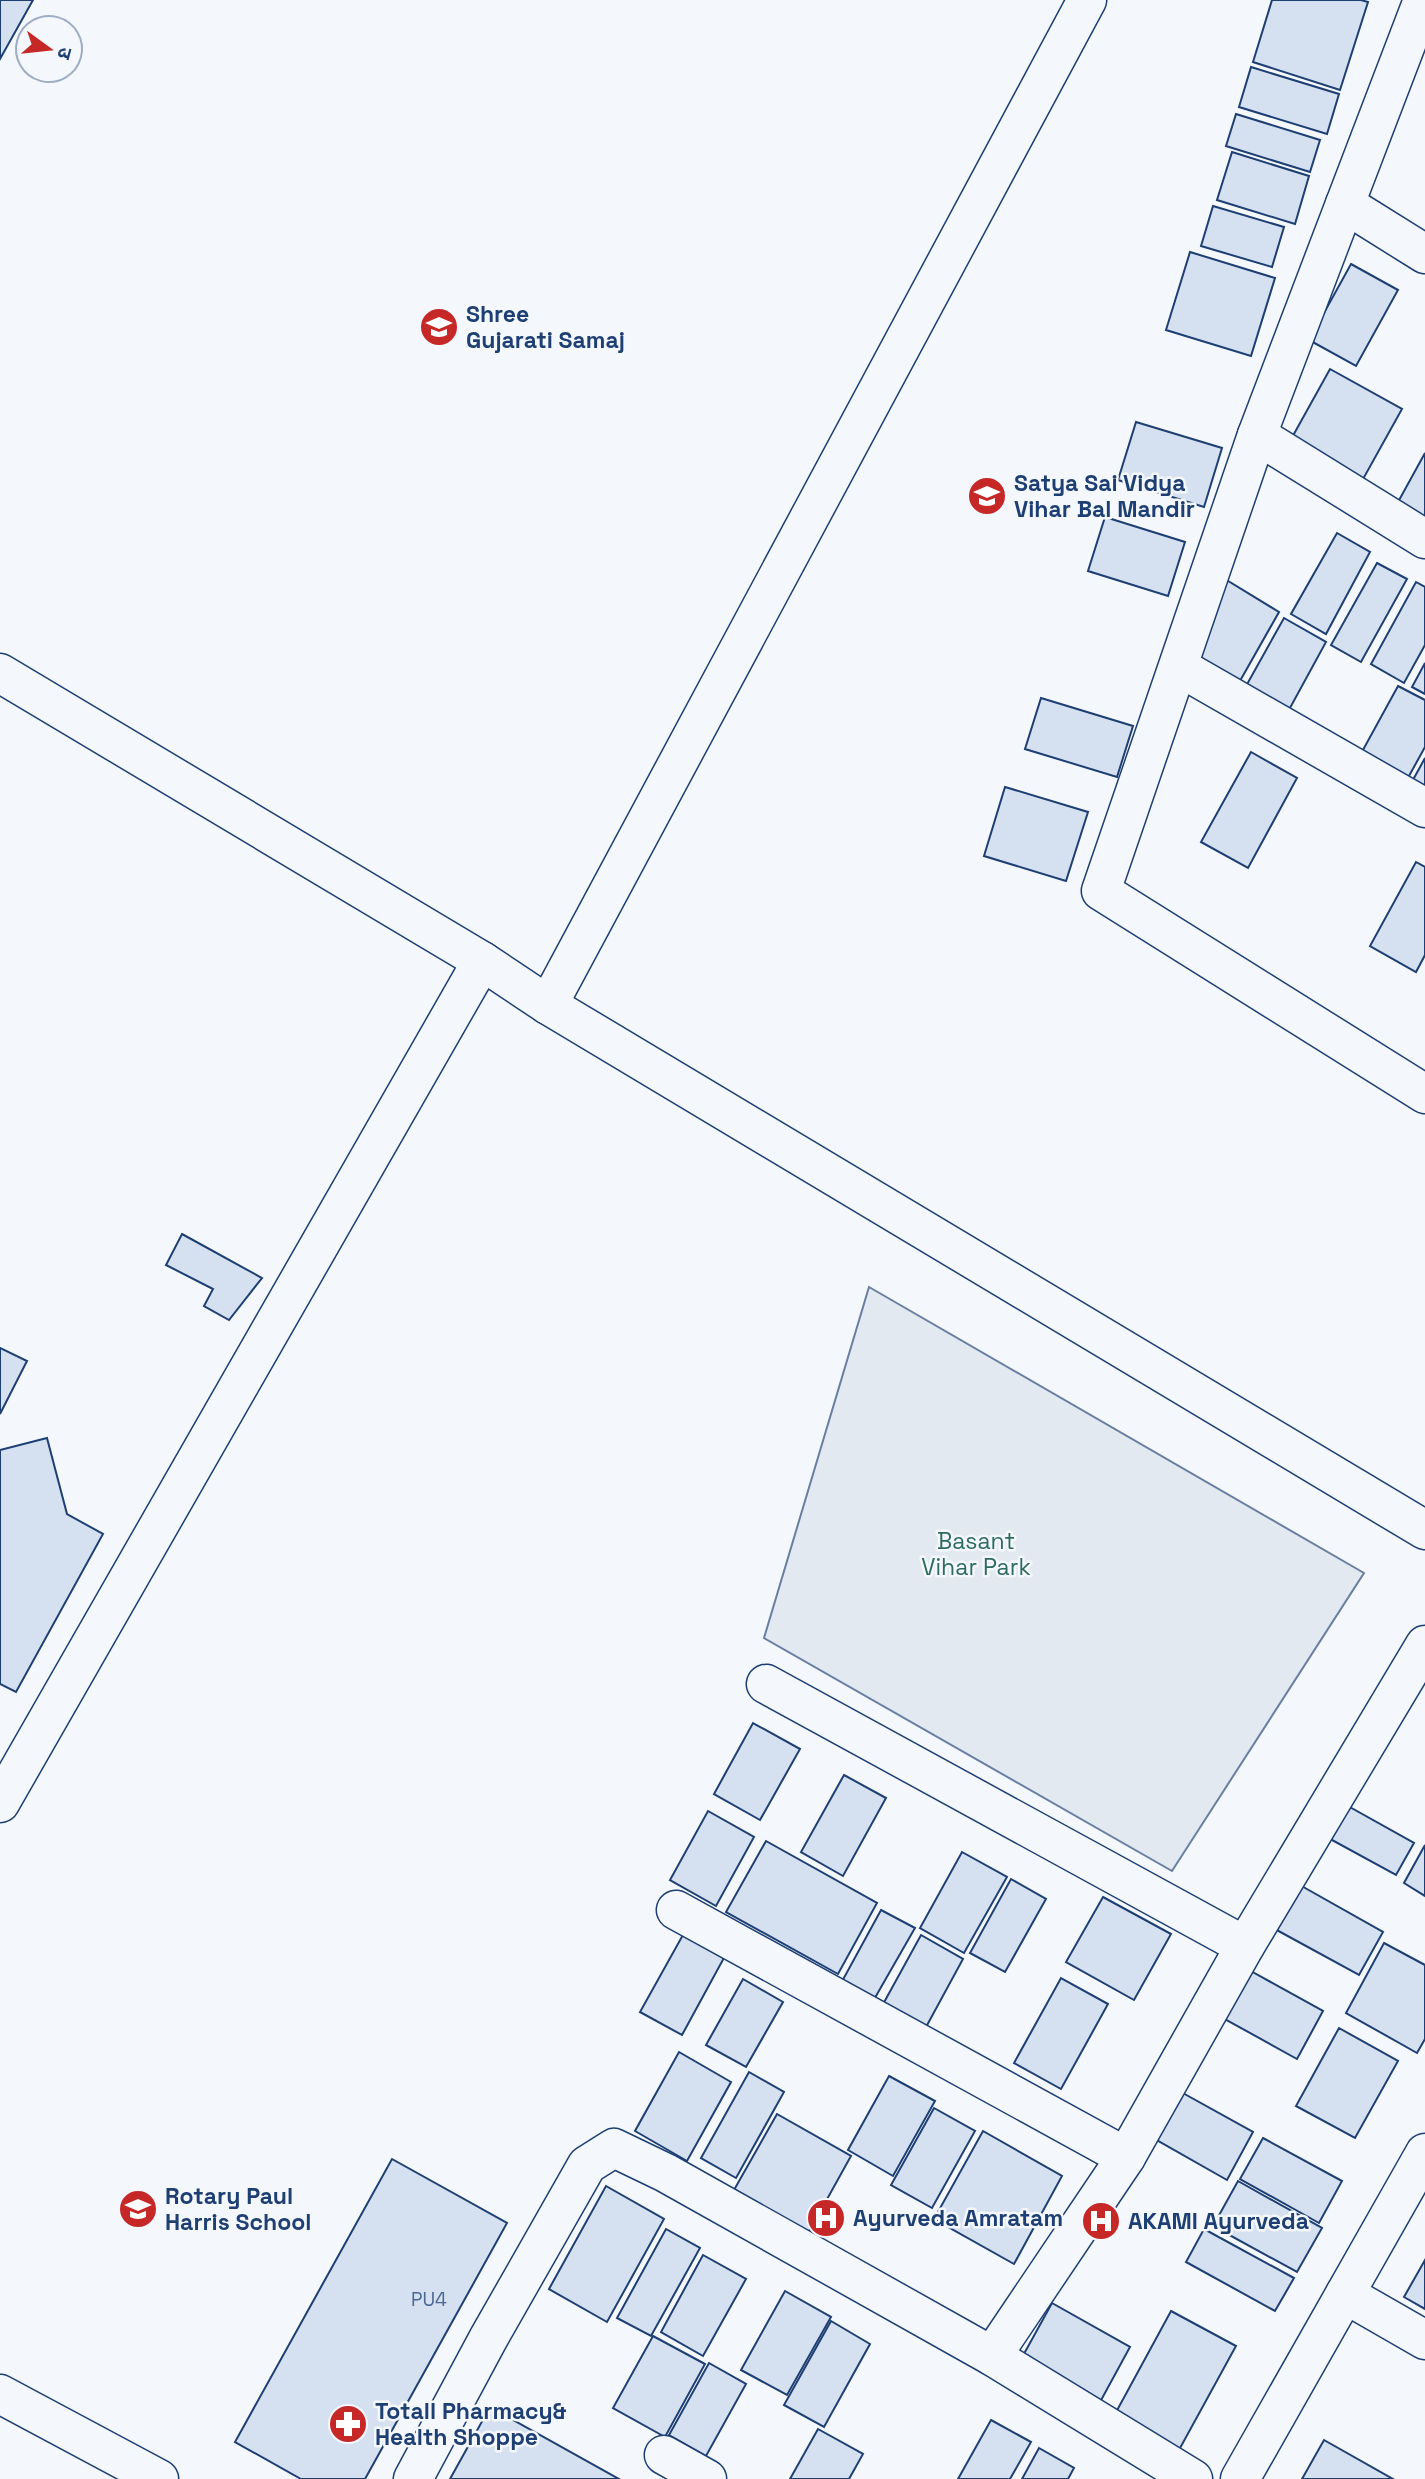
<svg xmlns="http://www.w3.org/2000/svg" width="1425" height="2479" font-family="'Space Grotesk','Noto Sans Devanagari',sans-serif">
<rect width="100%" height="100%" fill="#f4f7fb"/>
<!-- green -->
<polygon fill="#e3e9f0" stroke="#687fa3" stroke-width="2" points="869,1287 1364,1573 1172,1871 764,1638"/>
<!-- building -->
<g fill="#d5e0f0" stroke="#1d3f73" stroke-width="2">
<polygon points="0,0 33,0 0,59"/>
<polygon points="1272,0 1361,0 1368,2 1340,90 1253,62"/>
<polygon points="1251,67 1339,94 1327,134 1239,107"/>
<polygon points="1236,114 1320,140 1310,172 1226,146"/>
<polygon points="1232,152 1309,176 1295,224 1217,200"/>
<polygon points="1213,206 1284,227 1272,267 1201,246"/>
<polygon points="1190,252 1275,278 1251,356 1166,330"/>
<polygon points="1351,264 1398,290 1356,366 1309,340"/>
<polygon points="1330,369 1402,409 1362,481 1290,441"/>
<polygon points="1136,422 1222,448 1204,507 1118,480"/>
<polygon points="1425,453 1425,517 1398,502"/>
<polygon points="1105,517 1185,542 1168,596 1088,571"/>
<polygon points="1337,533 1370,552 1326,634 1291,614"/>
<polygon points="1377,563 1407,579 1361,662 1331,645"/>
<polygon points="1220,576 1279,612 1236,688 1197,666"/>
<polygon points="1416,582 1425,587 1425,645 1404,683 1371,664"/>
<polygon points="1284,618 1326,642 1284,719 1241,695"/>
<polygon points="1425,663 1425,694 1412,687"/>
<polygon points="1398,686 1425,700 1425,747 1404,785 1358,759"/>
<polygon points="1041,698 1133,726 1117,777 1025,749"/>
<polygon points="1251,752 1297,778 1248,868 1201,842"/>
<polygon points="1425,758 1425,799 1408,789"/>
<polygon points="1005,787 1088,812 1066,881 984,856"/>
<polygon points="1416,862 1425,867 1425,955 1416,972 1370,946"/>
<polygon points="182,1234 262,1278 229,1320 204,1306 213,1289 166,1265"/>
<polygon points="0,1348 27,1361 0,1414"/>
<polygon points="47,1438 67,1514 103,1534 16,1692 0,1684 0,1450"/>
<polygon points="753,1723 800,1749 760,1820 714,1794"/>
<polygon points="844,1775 886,1798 843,1876 801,1852"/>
<polygon points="1339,1801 1414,1843 1396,1875 1321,1834"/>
<polygon points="708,1811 754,1837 716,1906 670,1880"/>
<polygon points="766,1841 877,1903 838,1974 726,1912"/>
<polygon points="1425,1845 1425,1896 1404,1883"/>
<polygon points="962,1852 1007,1877 964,1953 920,1928"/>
<polygon points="1011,1879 1046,1899 1005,1972 970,1953"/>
<polygon points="1298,1884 1383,1932 1359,1975 1273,1928"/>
<polygon points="1103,1897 1171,1934 1134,2000 1066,1962"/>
<polygon points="881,1910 915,1928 872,2003 840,1985"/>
<polygon points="684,1933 725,1956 682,2035 640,2012"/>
<polygon points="921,1935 963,1959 925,2029 882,2006"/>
<polygon points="1384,1943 1425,1965 1425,2039 1417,2053 1346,2013"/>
<polygon points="1249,1970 1323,2011 1297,2059 1223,2018"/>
<polygon points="1061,1978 1108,2004 1061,2089 1014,2063"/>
<polygon points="743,1979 783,2002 746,2067 706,2045"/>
<polygon points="1339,2028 1398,2061 1355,2138 1296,2106"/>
<polygon points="679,2052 731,2082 687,2161 635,2131"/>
<polygon points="749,2072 784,2092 736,2178 701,2158"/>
<polygon points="889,2076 935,2101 893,2176 848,2150"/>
<polygon points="1181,2092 1253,2132 1227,2180 1155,2139"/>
<polygon points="934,2108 975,2131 932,2208 891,2185"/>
<polygon points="777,2114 851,2156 805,2239 730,2197"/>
<polygon points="983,2131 1062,2176 1014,2264 934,2219"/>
<polygon points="1263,2138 1342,2181 1319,2223 1240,2179"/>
<polygon points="392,2159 507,2223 365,2479 301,2479 235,2442"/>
<polygon points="1238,2181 1322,2228 1297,2272 1213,2226"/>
<polygon points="606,2186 664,2219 607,2322 549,2289"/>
<polygon points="666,2229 700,2248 651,2336 617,2318"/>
<polygon points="1204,2229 1294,2278 1275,2311 1186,2262"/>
<polygon points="703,2255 746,2279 703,2356 661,2332"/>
<polygon points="1425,2260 1425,2309 1404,2297"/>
<polygon points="785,2291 831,2317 787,2395 741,2370"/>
<polygon points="1052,2303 1130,2347 1099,2404 1020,2361"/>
<polygon points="1171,2311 1236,2346 1179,2450 1115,2414"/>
<polygon points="831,2321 870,2344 824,2427 784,2405"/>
<polygon points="653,2336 705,2364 665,2437 613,2408"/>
<polygon points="709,2363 746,2384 706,2456 669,2435"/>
<polygon points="490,2407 619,2479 450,2479"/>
<polygon points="991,2420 1031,2442 1010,2479 958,2479"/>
<polygon points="818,2429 863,2454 849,2479 790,2479"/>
<polygon points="1324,2440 1393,2479 1302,2479"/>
<polygon points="1039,2448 1074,2468 1068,2479 1022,2479"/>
</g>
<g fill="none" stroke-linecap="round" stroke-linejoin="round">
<defs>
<g id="minor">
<polyline points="1423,0 1345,204 1425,254"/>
<polyline points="1345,204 1257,435 1101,891 1425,1094"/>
<polyline points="1257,435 1425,539"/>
<polyline points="1179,667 1425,808"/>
<polyline points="0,673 482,961 548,1005 1425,1530"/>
<polyline points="548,1005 1087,0"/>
<polyline points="766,1684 1245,1946"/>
<polyline points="0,1803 482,961"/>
<polyline points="676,1910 1126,2157"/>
<polyline points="1345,2294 1425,2340"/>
<polyline points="992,2356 1126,2157 1245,1946 1425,1645"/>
<polyline points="0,2394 159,2479"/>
<polyline points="664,2455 707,2479"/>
<polyline points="413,2479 488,2339 587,2165 614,2148 666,2173 992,2356 1193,2479"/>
<polyline points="1240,2479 1425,2153"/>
</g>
</defs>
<!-- minor casing -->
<use href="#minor" stroke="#1d3f73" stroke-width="41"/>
<!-- minor -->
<use href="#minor" stroke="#f4f7fb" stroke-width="38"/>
</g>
<!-- icons -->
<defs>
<symbol id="school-disc" viewBox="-11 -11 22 22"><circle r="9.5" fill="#c62828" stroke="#f4f7fb"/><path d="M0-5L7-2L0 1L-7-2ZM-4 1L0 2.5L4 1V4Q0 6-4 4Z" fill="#fff"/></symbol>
<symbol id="hospital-disc" viewBox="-11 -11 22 22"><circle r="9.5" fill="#c62828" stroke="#f4f7fb"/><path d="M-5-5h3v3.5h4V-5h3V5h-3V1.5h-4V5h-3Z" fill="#fff"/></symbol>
<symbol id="pharmacy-disc" viewBox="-11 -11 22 22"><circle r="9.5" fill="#c62828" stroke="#f4f7fb"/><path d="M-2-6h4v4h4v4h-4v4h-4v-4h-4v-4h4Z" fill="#fff"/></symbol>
</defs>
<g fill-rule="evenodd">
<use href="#school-disc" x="417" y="305" width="44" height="44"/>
<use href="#school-disc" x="965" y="474" width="44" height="44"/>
<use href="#school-disc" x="116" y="2187" width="44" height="44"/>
<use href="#hospital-disc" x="804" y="2196" width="44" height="44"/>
<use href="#hospital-disc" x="1079" y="2199" width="44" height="44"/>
<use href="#pharmacy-disc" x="326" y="2402" width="44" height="44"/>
</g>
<g text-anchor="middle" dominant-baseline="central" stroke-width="5" stroke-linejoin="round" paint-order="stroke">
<!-- number labels -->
<g font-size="19" fill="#4b6792">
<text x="429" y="2299">PU4</text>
</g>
<!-- poi labels -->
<g font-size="23" font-weight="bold" fill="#1d3f73" stroke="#f4f7fb" text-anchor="start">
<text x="466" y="314">Shree<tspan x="466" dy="26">Gujarati Samaj</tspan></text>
<text x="1014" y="483">Satya Sai Vidya<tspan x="1014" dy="26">Vihar Bal Mandir</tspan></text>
<text x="165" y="2196">Rotary Paul<tspan x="165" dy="26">Harris School</tspan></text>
<text x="853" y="2218">Ayurveda Amratam</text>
<text x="1128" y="2221">AKAMI Ayurveda</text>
<text x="375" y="2411">Totall Pharmacy&amp;<tspan x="375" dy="26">Health Shoppe</tspan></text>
</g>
<!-- park labels -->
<g font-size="23" fill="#2c6c60" stroke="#f4f7fb">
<text x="976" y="1541">Basant<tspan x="976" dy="26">Vihar Park</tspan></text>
</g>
</g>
<!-- north arrow -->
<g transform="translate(49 49) rotate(105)"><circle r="33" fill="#f4f7fb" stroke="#9eadc5" stroke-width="2"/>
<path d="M0-5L12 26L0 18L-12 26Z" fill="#c62828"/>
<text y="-10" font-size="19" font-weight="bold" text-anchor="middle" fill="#1d3f73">उ</text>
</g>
</svg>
